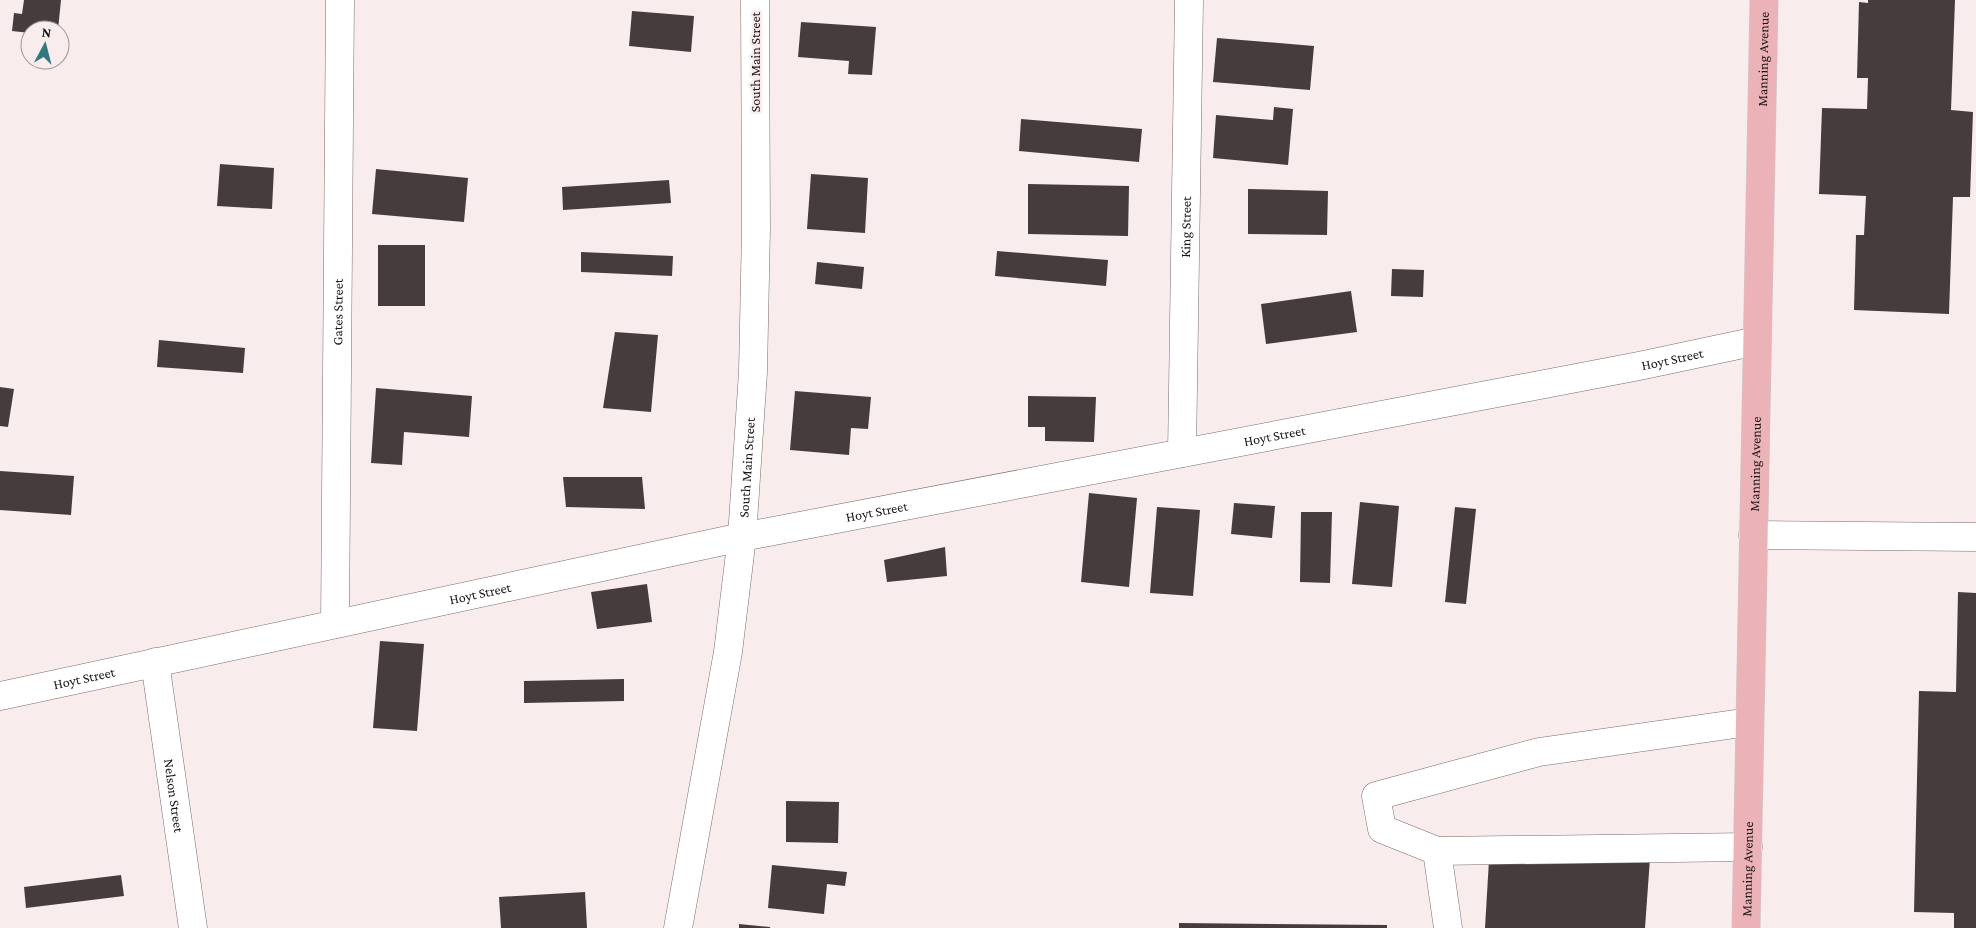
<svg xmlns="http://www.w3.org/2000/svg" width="1976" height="928" font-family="'Crimson Pro',serif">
<rect width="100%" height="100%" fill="#f9eced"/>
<!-- building -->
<g fill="#463c3d">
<polygon points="24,0 61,0 58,30 30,30 30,33 12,31 14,13 22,14"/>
<polygon points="1868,0 1955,0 1951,110 1973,112 1970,197 1953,197 1949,314 1854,310 1856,235 1864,235 1866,196 1819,194 1822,108 1867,109 1868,78 1857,78 1859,2 1868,3"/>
<polygon points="632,11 694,16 691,52 629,46"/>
<polygon points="801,22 876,27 872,75 848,74 849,61 798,57"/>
<polygon points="1217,38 1314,46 1310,90 1213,82"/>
<polygon points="1274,107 1293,109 1288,165 1213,158 1216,115 1273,120"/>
<polygon points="1021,119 1142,129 1139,162 1019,151"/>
<polygon points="220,164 274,168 272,209 217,206"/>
<polygon points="376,169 468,178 464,222 372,214"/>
<polygon points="811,174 868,178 865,233 807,229"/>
<polygon points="669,180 671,203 563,210 562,187"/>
<polygon points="1028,184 1129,186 1128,236 1028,234"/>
<polygon points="1248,189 1328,191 1327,235 1248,234"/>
<rect x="378" y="245" width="47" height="61"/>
<polygon points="997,251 1108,260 1106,286 995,276"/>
<polygon points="581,252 673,256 672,276 581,272"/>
<polygon points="817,262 864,267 862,289 815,284"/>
<polygon points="1392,269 1424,270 1423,297 1391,296"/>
<polygon points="1351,291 1357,332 1266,344 1261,304"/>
<polygon points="615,332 658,335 651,412 603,408"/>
<polygon points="159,340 245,348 243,373 157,367"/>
<polygon points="0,387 14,389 8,427 0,426"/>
<polygon points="376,388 472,396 469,437 404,432 402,465 371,463"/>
<polygon points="795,391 871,397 868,429 851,428 849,455 790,450"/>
<polygon points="1028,396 1096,397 1094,442 1045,441 1045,427 1028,427"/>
<polygon points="0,471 74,476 71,515 0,510"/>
<polygon points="563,477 642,477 645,509 566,507"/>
<polygon points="1089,493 1137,498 1129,587 1081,582"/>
<polygon points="1360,502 1399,506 1392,587 1352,584"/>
<polygon points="1234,503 1275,506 1272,538 1231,534"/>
<polygon points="1157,507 1200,510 1193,596 1150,593"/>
<polygon points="1455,507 1476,509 1466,604 1445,602"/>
<polygon points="1301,512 1332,512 1330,583 1300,582"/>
<polygon points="945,547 947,576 887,582 884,560"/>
<polygon points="647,584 652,622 597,629 591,592"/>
<polygon points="1958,592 1976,593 1976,928 1954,928 1954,913 1914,912 1919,691 1956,692"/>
<polygon points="380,641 424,644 417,731 373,728"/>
<polygon points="624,679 624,701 524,703 524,681"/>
<polygon points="786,801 839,802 838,843 786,842"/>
<polygon points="1650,858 1645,928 1485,928 1489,860"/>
<polygon points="772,865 847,872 845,886 827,884 824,914 768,908"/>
<polygon points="121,875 124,896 26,908 24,887"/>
<polygon points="585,892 587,928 501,928 499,897"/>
<polygon points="1179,923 1387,925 1387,928 1179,928"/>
<polygon points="739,924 770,927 770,928 739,928"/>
</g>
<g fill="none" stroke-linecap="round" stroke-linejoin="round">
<defs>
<g id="minor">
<path id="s1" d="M 1182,453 L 1189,0"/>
<polyline points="1753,535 1976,537"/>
<path id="s2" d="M 335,623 L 340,0"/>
<path id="s3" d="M 155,662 L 193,928"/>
<path id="s4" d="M 0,696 L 742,537 L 1639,366 L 1757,341"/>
<polyline points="1437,851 1748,847"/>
<path id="s5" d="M 678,928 L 728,652 L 742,537 L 753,372 L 756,229 L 755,0"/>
<polyline points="1448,928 1437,851 1382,829 1376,796 1539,752 1749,722"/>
</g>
<g id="major">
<path id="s6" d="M 1746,928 L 1764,0"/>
</g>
</defs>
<!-- minor casing -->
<use href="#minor" stroke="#776c6d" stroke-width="29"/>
<!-- major casing -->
<use href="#major" stroke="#cdcccc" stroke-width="29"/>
<!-- minor -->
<use href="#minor" stroke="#fff" stroke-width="28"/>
<!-- major -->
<use href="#major" stroke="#ebb2b7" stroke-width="28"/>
</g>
<g text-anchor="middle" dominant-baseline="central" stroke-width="5" stroke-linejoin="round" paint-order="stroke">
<!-- street labels -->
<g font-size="14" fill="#1a1616" stroke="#f9eced">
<text stroke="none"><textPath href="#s6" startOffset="869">Manning Avenue</textPath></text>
<text transform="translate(755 62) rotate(-90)">South Main Street</text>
<text stroke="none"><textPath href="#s1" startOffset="226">King Street</textPath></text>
<text stroke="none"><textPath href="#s2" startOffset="311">Gates Street</textPath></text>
<text stroke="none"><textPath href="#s4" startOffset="1706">Hoyt Street</textPath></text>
<text stroke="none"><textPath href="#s4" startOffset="1301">Hoyt Street</textPath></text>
<text stroke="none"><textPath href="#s6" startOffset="464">Manning Avenue</textPath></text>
<text stroke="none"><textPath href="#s5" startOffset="466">South Main Street</textPath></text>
<text stroke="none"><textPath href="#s4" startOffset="896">Hoyt Street</textPath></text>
<text stroke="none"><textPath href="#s4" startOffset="491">Hoyt Street</textPath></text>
<text stroke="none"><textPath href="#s4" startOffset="86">Hoyt Street</textPath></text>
<text stroke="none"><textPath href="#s3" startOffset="135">Nelson Street</textPath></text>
<text stroke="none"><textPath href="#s6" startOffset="59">Manning Avenue</textPath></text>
</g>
</g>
<!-- north arrow -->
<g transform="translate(45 45) rotate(7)"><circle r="24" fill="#f9eced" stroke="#a09697"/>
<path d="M0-4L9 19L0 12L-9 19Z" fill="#317981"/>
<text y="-8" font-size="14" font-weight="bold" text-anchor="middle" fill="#1a1616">N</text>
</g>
</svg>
